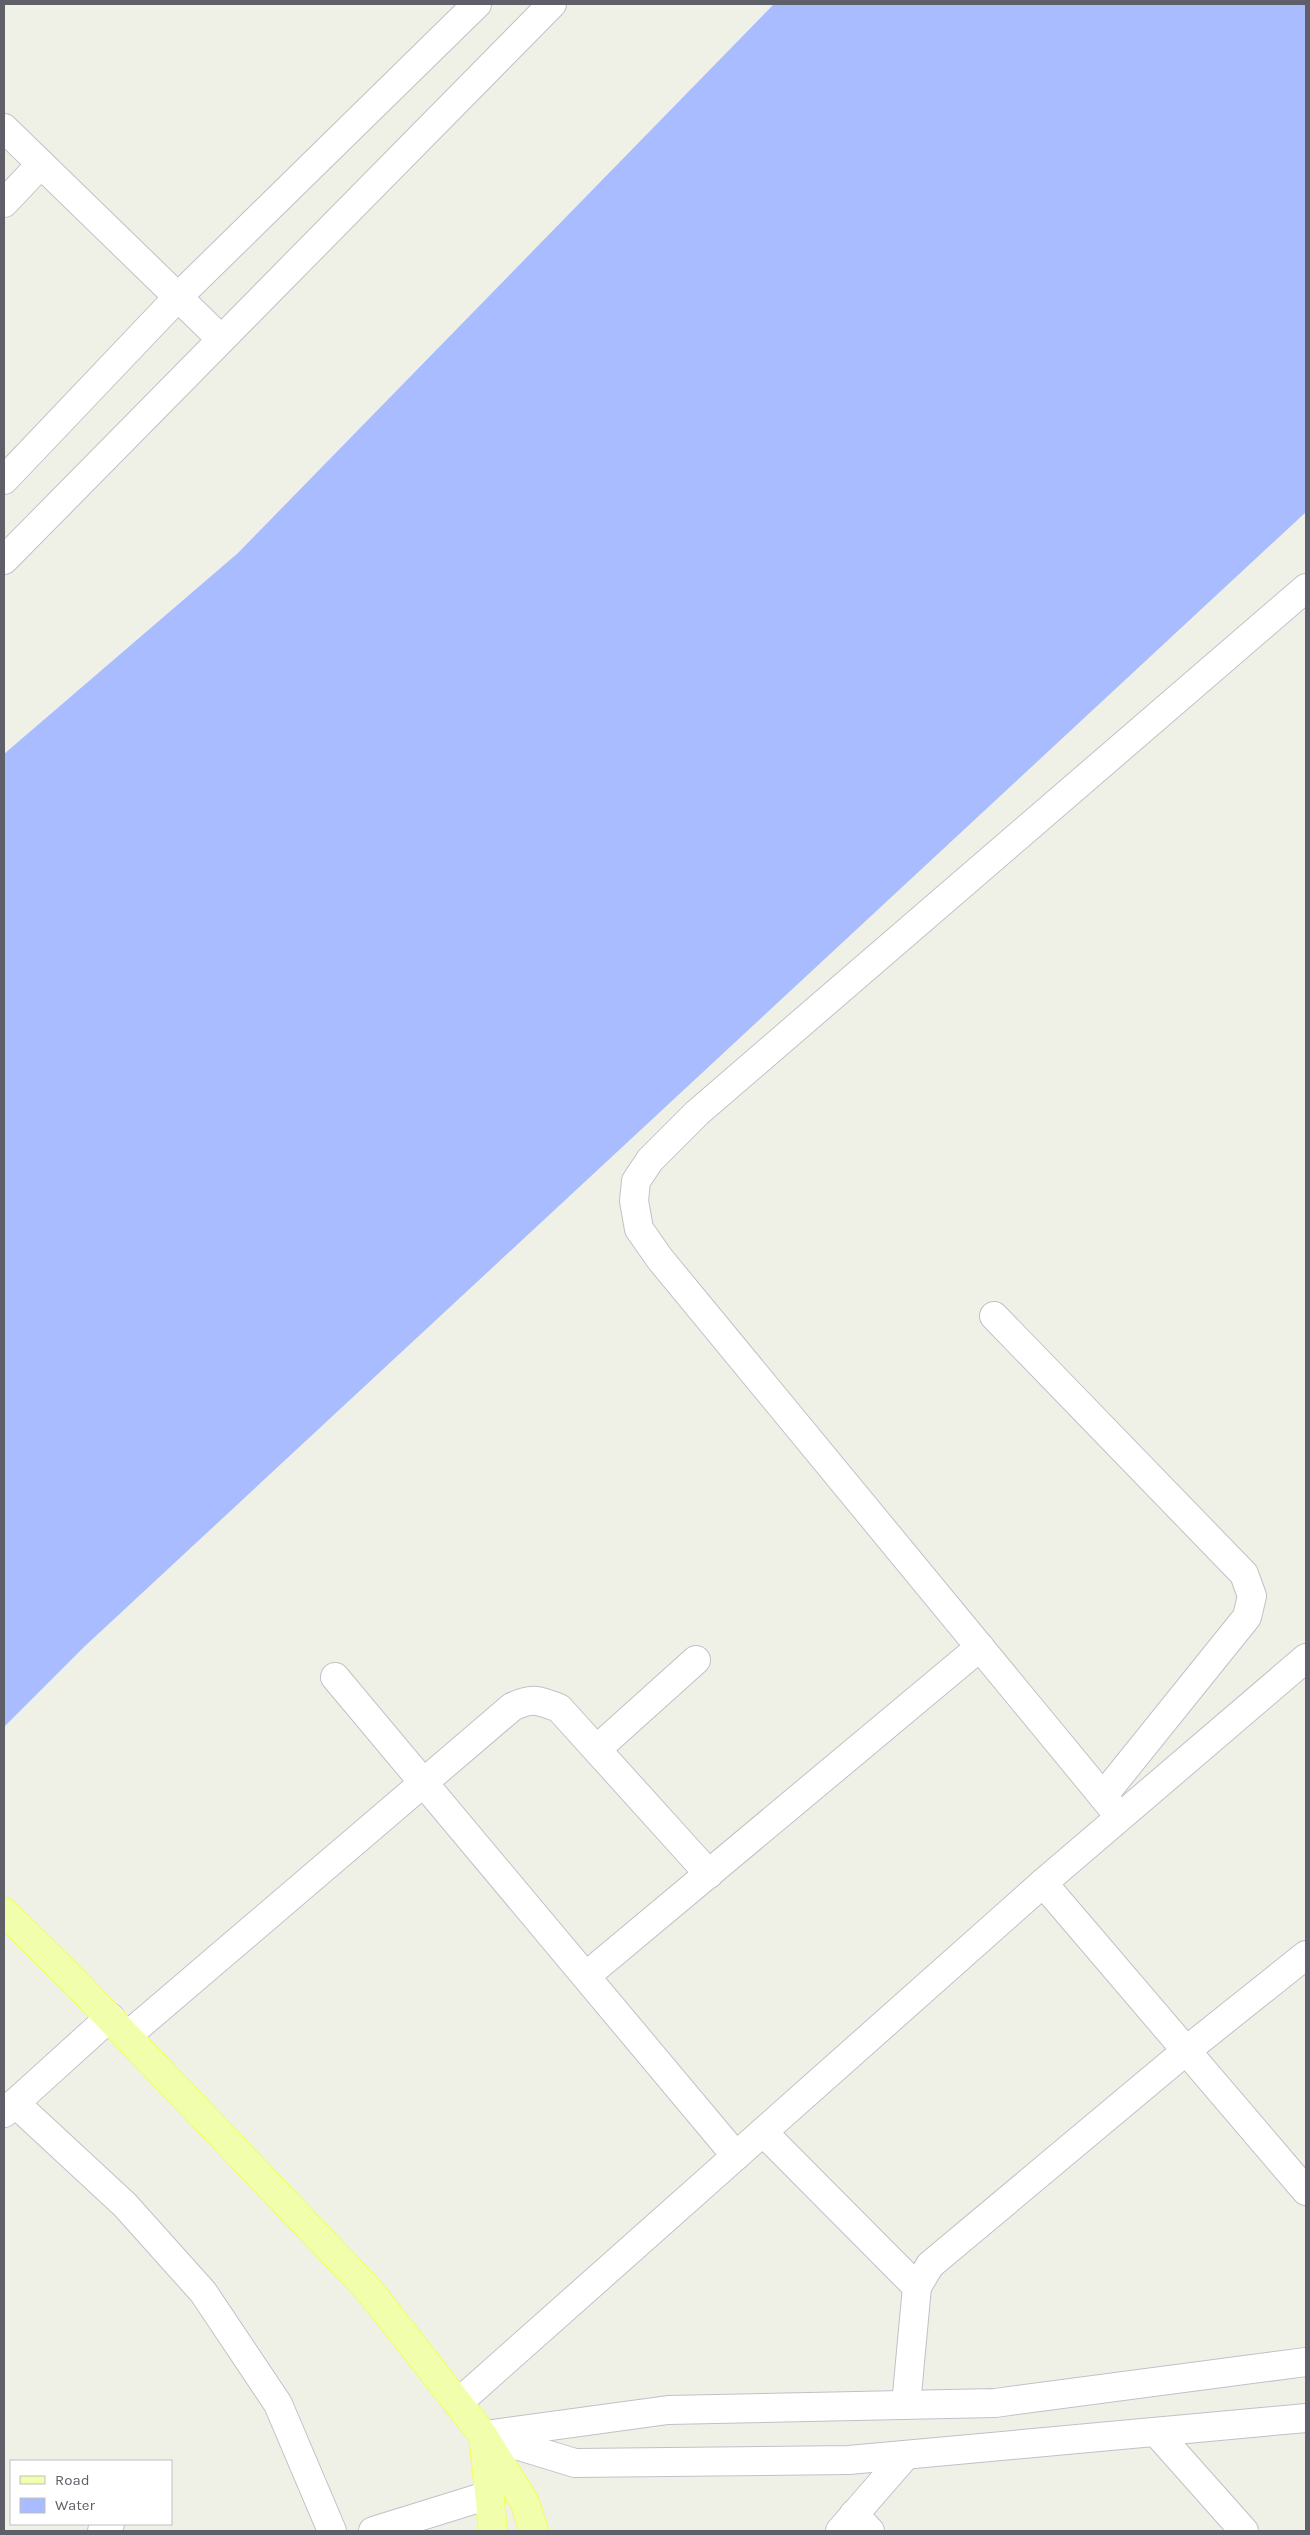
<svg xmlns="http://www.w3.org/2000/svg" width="1310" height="2535" font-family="Karla,sans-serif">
<rect width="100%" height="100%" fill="#f0f1e6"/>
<!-- water -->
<polygon fill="#a8bcff" points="774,4 1306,4 1306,512 84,1647 4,1727 4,754 238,553"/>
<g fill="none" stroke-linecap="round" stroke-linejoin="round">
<defs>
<g id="minor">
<polyline points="4,128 221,339"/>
<polyline points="4,203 41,164"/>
<polyline points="4,480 179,296 477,4"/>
<polyline points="4,560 552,4"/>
<polyline points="994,1316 1244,1574 1252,1596 1247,1617 1103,1796"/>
<polyline points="335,1677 736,2156"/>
<polyline points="597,1749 696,1660"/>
<polyline points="1119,1816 660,1259 639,1229 634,1201 636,1181 650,1160 697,1113 1306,588"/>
<polyline points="1043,1883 1306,2191"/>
<polyline points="586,1976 980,1647"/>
<path d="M 127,2036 L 512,1707 C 532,1697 538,1700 559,1708 L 709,1874"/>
<polyline points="15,2103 125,2205 203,2292 278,2404 332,2531"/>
<polyline points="4,2113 110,2017"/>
<polyline points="763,2132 917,2287"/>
<polyline points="458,2403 1043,1883 1306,1658"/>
<polyline points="906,2405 917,2287 930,2265 1187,2050 1306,1955"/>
<polyline points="1156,2432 1244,2531"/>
<polyline points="492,2434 668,2410 995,2403 1306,2362"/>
<polyline points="483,2435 575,2463 849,2460 1306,2418"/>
<polyline points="854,2514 870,2531"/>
<polyline points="102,2531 110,2524"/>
<polyline points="373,2531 489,2495"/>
<polyline points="840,2531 906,2455"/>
</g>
<g id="major">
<polyline points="4,1912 75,1982 369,2290 483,2435 525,2503 534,2531"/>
<polyline points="484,2443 493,2531"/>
</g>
</defs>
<!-- minor casing -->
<use href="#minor" stroke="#c0c1c8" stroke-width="30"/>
<!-- major casing -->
<use href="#major" stroke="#f4fe53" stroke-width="30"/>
<!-- minor -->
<use href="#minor" stroke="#fff" stroke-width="28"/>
<!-- major -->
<use href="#major" stroke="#f1ffad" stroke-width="28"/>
</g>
<!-- border -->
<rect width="1310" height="2535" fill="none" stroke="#5e5f68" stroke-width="10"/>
<!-- legend -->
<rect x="10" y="2460" width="162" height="65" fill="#ffffff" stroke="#bfbfc3"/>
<rect x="20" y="2476" width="25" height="8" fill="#f1ffad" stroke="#bfbfc3"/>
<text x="55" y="2485" font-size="15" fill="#5e5f68">Road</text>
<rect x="20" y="2498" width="25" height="15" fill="#a8bcff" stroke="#bfbfc3"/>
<text x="55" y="2510" font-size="15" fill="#5e5f68">Water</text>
</svg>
